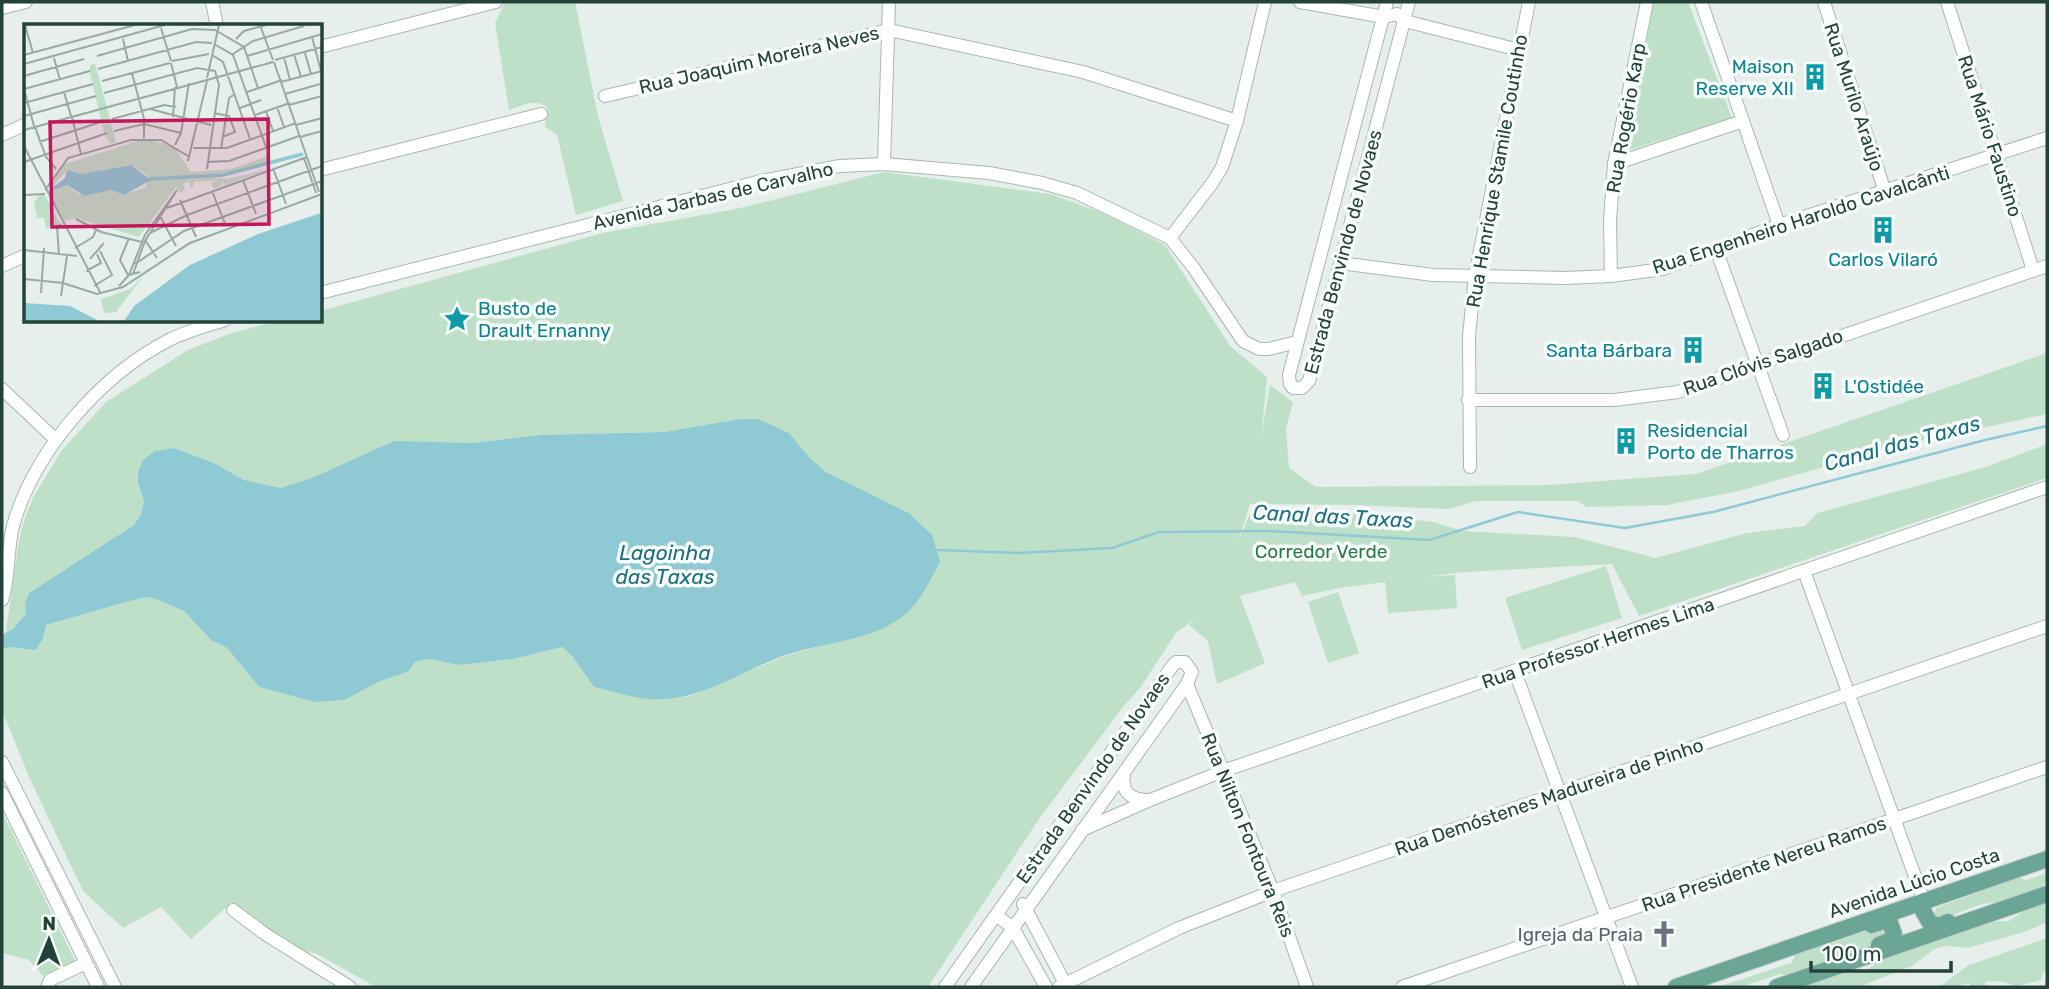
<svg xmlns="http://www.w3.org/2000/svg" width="2049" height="989" font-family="Rubik,sans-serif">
<rect width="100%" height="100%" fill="#e6efeb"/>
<!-- green -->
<g fill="#bfe0c8" fill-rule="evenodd">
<path d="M 505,2 L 575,2 L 598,116 L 623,201 L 576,215 L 557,135 L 545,127 L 547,107 C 533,98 524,105 509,110 L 495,23 Z"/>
<polygon points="1654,2 1688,2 1732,118 1629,150 1626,149"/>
<path d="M 884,172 L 1050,194 L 1105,214 L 1165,245 L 1230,346 L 1267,377 L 1261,438 L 1270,385 L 1293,402 L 1286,429 L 1289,468 L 1316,487 L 1548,485 L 1696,474 L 2047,353 L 2047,414 L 1901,445 L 1739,491 L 1667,505 L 1587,507 L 1577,501 L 1476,501 L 1448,509 L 1354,505 L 1250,504 L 1238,542 L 1250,513 L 1353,513 L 1433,522 L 1462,531 L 1574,537 L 1656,558 L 1747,533 L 1805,526 L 1817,513 L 1986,467 L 2047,444 L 2047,478 L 1639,616 L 1612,564 L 1465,572 L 1424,577 L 1455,575 L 1457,608 L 1388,613 L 1385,582 L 1340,588 L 1302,596 L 1295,582 L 1240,596 L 1265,663 L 1217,684 L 1208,641 L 1189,625 L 1196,618 L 1176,633 L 1140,688 L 1123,707 L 1039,819 L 928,987 L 376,987 L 317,954 L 296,949 L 230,904 L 191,939 L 161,907 L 123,928 L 83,891 L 29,777 L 2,710 L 2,658 L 19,540 L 25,517 L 34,496 L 62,450 L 106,402 L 188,350 L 229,334 L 281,320 L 320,320 L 320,311 L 603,233 L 741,208 ZM 740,419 L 789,433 L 811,459 L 826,472 L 909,513 L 879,629 L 785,656 L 690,696 L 664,700 L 594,687 L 572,656 L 562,647 L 513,659 L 459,665 L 429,659 L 415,662 L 409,671 L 314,702 L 259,687 L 227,648 L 211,640 L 184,611 L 158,600 L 147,597 L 126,602 L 46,625 L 29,593 L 134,525 L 141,514 L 144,501 L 138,483 L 143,460 L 156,451 L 174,448 L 214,463 L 244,480 L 281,489 L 312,478 L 394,442 L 473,443 L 539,435 L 664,432 Z"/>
<polygon points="1606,566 1622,618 1522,650 1505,598"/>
<polygon points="1338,592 1359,653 1328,663 1308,602"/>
<polygon points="2,812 76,963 43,976 29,960 2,953"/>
<path d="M 2047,873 C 2047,901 2008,900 1988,903 C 1972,906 1955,915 1940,920 L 1934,917 L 1936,908 L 1979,892 L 1995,883 L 2014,876 L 2026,880 Z"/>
<polygon points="2047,902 2047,922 2027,931 1968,948 1945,946 1936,948 1912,966 1859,987 1799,987 1846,971 1865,971 1882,959 1989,922 2009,921 2024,911"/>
<polygon points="1880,926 1887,930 1885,940 1790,977 1780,974 1740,987 1718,987 1791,963 1799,949 1818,943 1832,943"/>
<path d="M 2047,938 L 2047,971 L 2043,973 L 2041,980 L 2016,986 C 2004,982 2000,980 1985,982 L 1985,987 L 1972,987 L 1969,983 L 1951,987 L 1942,985 L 1969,965 Z"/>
</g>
<!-- water -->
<path fill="#8ec9d4" d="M 740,419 L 758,419 L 789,433 L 811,459 L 826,472 L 909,513 L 932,535 L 940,561 C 929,583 918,608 896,621 C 863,642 820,643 783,656 C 745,670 709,695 668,699 C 644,702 617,692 594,687 L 572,656 L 562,647 L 513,659 L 459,665 L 429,659 L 415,662 L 409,671 L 378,682 L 344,700 L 314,702 L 259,687 L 227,648 L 211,640 L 184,611 L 158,600 L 147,597 L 126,602 L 46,625 L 43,638 L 36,650 L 10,647 L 2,649 L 2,635 L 13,629 L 26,614 L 25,604 L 29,593 L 134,525 L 141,514 L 144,501 L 138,483 L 138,472 L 143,460 L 155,451 L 174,448 L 214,463 L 244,480 L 281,488 L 312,478 L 394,441 L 473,443 L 539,435 L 664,432 Z"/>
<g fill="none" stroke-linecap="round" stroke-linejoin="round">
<!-- stream -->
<polyline stroke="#8ec9d4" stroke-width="2.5" points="938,550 1020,553 1112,548 1159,532 1270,531 1429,540 1518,512 1625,528 1713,512 1985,440 2047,426"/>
<defs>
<g id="minor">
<polyline points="212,2 217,26"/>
<polyline points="1300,2 1384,17 1397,14 1405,21 1519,50"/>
<polyline points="1387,2 1289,375 1290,384 1293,388 1302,388 1309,381 1409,2"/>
<polyline points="1824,2 1885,192"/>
<polyline points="1947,2 2033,270"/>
<polyline points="2,8 26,2"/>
<polyline points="320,47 496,2"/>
<polyline points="605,96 889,30 1083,72 1237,121"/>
<polyline points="1743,121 1779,225"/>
<polyline points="2,135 26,124"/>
<polyline points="884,164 889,2"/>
<polyline points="1614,164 1743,121 1701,2"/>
<polyline points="320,170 541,114"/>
<polyline points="1170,238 1213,182 1222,167 1237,121 1265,2"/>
<polyline points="1716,249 1783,435"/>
<polyline points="1340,263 1433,275 1565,278 1611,276 1663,269 1779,225 2047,138"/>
<polyline points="2,266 26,255"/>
<polyline points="1611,276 1610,221 1614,164 1647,2"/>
<polyline points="320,293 761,181 840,166 884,164 989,173 1042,183 1077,193 1170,238 1193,267 1243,341 1259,349 1269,349 1297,342"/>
<polyline points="2,389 55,439"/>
<polyline points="1468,400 1614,400 1678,392 2047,266"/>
<polyline points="1470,467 1469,336 1475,276 1529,2"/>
<polyline points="1804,571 1924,901"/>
<path d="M 2,600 C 10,576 7,550 13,526 C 34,451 101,375 169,340 C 187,331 206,326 225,320"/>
<polyline points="1515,672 1632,987"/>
<polyline points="1187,684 1273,891 1307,987"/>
<polyline points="2,762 115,987"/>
<path d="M 1124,774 C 1121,793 1131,800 1149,800"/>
<polyline points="2,793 98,987"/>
<polyline points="1082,830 1150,800 1223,771 2047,487"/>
<polyline points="1023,904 1067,987"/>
<polyline points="233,910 265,934 350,987"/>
<polyline points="996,915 1013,928 1046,987"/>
<polyline points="47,987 50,980 86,963"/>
<polyline points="945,987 1173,665 1176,662 1185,662 1192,672 1187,684 971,987"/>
<polyline points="1059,987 1179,928 1273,891 2047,626"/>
<polyline points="1402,987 2047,767"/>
</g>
<g id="major">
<polyline points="1924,901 1923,911 1930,923 1939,926 1948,922"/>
<polyline points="1872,925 1884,921 1890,923 1894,934 1891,940 1879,945"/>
<polyline points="1676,987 2047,859"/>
<polyline points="1777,987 2047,894"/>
</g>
</defs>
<!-- minor casing -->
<use href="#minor" stroke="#a8b8b2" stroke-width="14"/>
<!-- major casing -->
<use href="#major" stroke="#c2cac8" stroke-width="18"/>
<!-- minor -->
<use href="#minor" stroke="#fff" stroke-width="12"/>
<!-- major -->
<use href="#major" stroke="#6aa596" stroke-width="16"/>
</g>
<!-- icons -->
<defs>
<symbol id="building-bare" viewBox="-9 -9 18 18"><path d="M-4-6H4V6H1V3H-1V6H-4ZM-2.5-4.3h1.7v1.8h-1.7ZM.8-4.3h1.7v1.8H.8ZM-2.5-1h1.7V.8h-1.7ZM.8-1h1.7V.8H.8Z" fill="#0f9aa8" stroke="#f7fbf9" stroke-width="2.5" paint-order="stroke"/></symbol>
<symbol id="sight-bare" viewBox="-9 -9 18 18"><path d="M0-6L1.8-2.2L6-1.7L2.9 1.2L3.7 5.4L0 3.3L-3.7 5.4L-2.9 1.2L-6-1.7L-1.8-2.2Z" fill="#0f9aa8" stroke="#f7fbf9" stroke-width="2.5" paint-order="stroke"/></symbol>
<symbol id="church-bare" viewBox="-9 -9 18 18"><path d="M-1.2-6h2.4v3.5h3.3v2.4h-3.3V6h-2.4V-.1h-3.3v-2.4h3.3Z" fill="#6b7280" stroke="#f7fbf9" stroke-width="2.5" paint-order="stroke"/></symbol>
</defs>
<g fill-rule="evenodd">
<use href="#building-bare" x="1796" y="58" width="38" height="38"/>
<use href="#building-bare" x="1864" y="211" width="38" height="38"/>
<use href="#sight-bare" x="438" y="300" width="38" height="38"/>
<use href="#building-bare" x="1674" y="331" width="38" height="38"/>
<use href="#building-bare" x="1804" y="367" width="38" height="38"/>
<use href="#building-bare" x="1607" y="422" width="38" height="38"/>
<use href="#church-bare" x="1645" y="915" width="38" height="38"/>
</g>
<g text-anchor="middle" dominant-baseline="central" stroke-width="7" stroke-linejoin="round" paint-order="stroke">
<!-- street labels -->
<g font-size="19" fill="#24423a" stroke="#f7fbf9">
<text transform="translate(759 60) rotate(-13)">Rua Joaquim Moreira Neves</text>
<text transform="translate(1854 97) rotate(72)">Rua Murilo Araújo</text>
<text transform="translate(1626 118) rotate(-80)">Rua Rogério Karp</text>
<text transform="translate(1990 136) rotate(72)">Rua Mário Faustino</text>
<text transform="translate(1497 171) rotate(-80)">Rua Henrique Stamile Coutinho</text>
<text transform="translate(713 196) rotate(-13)">Avenida Jarbas de Carvalho</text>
<text transform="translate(1801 220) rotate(-18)">Rua Engenheiro Haroldo Cavalcânti</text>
<text transform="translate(1343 252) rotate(-75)">Estrada Benvindo de Novaes</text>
<text transform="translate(1763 362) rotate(-19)">Rua Clóvis Salgado</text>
<text transform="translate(1598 643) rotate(-19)">Rua Professor Hermes Lima</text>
<text transform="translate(1093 778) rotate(-55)">Estrada Benvindo de Novaes</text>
<text transform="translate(1549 797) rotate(-19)">Rua Demóstenes Madureira de Pinho</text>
<text transform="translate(1248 835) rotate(68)">Rua Nilton Fontoura Reis</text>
<text transform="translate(1764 864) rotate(-19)">Rua Presidente Nereu Ramos</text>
<text transform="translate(1914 883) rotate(-19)">Avenida Lúcio Costa</text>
</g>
<!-- culture labels -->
<g font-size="19" fill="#0d838f" stroke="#f7fbf9" text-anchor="start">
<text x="1794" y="66" text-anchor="end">Maison<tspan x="1794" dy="22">Reserve XII</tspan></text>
<text x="1883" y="259" text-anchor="middle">Carlos Vilaró</text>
<text x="478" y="308">Busto de<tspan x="478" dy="22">Drault Ernanny</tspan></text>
<text x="1672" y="350" text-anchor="end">Santa Bárbara</text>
<text x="1844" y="386">L'Ostidée</text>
<text x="1647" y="430">Residencial<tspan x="1647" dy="22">Porto de Tharros</tspan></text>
</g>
<!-- park labels -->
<g font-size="19" fill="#2d7a4b" stroke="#f7fbf9">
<text x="1321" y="551">Corredor Verde</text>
</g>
<!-- worship labels -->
<g font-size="19" fill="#5b616d" stroke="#f7fbf9" text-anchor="end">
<text x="1643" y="934">Igreja da Praia</text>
</g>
<!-- water labels -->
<g font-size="21" font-style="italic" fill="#1c6f80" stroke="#f7fbf9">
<text transform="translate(1902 443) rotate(-15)">Canal das Taxas</text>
<text transform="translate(1333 516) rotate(3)">Canal das Taxas</text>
<text x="665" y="552">Lagoinha<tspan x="665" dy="24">das Taxas</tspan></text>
</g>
</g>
<!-- overview -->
<g transform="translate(24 24)">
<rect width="298" height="298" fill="#e6efeb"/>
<path d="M 71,39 L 92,118 L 87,120 L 80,109 L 66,48 L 66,41 ZM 120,115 L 150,122 L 167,148 L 207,145 L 244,132 L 246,138 L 204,149 L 174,151 L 203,155 L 248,144 L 201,161 L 199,157 L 199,161 L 189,165 L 187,159 L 195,156 L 170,158 L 168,166 L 165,158 L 159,159 L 161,166 L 156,169 L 152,163 L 115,213 L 52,194 L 41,197 L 27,172 L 29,156 L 38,141 ZM 107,141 L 123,151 L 122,163 L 100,171 L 87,166 L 55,171 L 44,162 L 30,161 L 43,146 L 57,150 ZM 16,171 L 21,171 L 36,200 L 22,205 L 20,194 L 13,194 L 10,178 ZM 120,251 L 92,288 L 80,289 L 77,275 L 106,265 Z" fill="#bfe0c8" fill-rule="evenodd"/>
<path d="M 107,141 L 127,156 L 100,171 L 87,166 L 60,172 L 43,161 L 23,168 L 41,154 L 43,146 L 57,150 ZM 297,189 L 297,297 L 100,297 L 110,282 L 166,241 L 234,210 ZM 0,279 L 46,282 L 75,297 L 0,297 Z" fill="#8ec9d4"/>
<path fill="none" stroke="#8ec9d4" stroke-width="3.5" d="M 126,155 L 199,151 L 279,130"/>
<path fill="none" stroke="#98aaa4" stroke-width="2" d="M 1,1 L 9,29M 236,1 L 249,36M 137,4 L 147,37M 288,13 L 297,47M 99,15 L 104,37M 212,15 L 220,7 L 242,1M 190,20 L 209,31 L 242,123M 281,29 L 287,50M 209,30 L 229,17 L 280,2M 270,30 L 277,53M 0,31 L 111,1M 188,31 L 199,38 L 226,115M 73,32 L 168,5 L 191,6 L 220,23 L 234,64M 223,32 L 298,10M 260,33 L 266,56M 30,34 L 36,56M 251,36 L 298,23M 148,37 L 185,30M 250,38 L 295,168M 147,39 L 153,63M 0,40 L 141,1M 74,45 L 172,18 L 188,19M 108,49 L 120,95 L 120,114M 0,52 L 60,35M 183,54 L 195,1M 78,57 L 146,39M 257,58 L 298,47M 0,65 L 66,47M 0,65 L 10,102M 40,68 L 47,92M 223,68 L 258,56M 80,69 L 173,44 L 191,47 L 195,61 L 183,145M 261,70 L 296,60M 0,79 L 69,60M 265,81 L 298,72M 253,83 L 260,103M 216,84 L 237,76M 126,85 L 187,101M 242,87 L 249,107M 190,89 L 205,92 L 211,108 L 198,113M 231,91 L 266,79M 0,92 L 72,72M 48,93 L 57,130M 149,93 L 151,63M 88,95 L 140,81 L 152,83M 272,101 L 298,94M 11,103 L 22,133 L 32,145M 0,106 L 249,38M 90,107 L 120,100 L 157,109M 276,113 L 298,107M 15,118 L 80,97M 151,121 L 157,109 L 165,59M 0,122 L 76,268M 169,124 L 203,124 L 272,99M 197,125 L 205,74 L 211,70M 280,134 L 292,169M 164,137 L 183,57M 0,138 L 83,109M 183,138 L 205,137 L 275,112M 249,144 L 262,180M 219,156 L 232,190M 21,166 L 44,134 L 107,116 L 137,116 L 164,132M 188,167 L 202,202M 0,171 L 21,170M 156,176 L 172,213M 143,184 L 283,133M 136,192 L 152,222M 52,195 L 77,208 L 118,218M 126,209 L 163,191 L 298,142M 121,216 L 133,234M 51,224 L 69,213 L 72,206M 0,226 L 53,232M 35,230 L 33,203 L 37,200M 66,235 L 80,219M 111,240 L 160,207 L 298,157M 62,247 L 77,239 L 73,230M 104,251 L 96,236 L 105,214M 105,251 L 121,211 L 153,166 L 121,217 L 109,250M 0,255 L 39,259 L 73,270 L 99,263 L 166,219 L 298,170M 70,262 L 88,251 L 76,227M 95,262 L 105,251 L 116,248M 17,269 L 20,224M 37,272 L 43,232"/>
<path fill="#c2185b" fill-opacity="0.15" stroke="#c2185b" stroke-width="3.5" d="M 244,95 L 245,200 L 28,203 L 26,98 Z"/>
<rect width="298" height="298" fill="none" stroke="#24423a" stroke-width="3.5"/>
</g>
<!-- border -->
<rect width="2049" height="989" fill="none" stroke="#24423a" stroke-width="7"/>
<!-- north arrow -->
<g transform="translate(49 940) rotate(1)" stroke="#f7fbf9" stroke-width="5" paint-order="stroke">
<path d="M0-5L12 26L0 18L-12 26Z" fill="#24423a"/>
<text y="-10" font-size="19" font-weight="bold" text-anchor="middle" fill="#24423a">N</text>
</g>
<!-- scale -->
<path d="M1811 961v10h140v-10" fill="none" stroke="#24423a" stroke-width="3.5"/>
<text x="1822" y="961" font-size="21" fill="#24423a" stroke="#f7fbf9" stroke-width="5" paint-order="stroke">100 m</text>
</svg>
